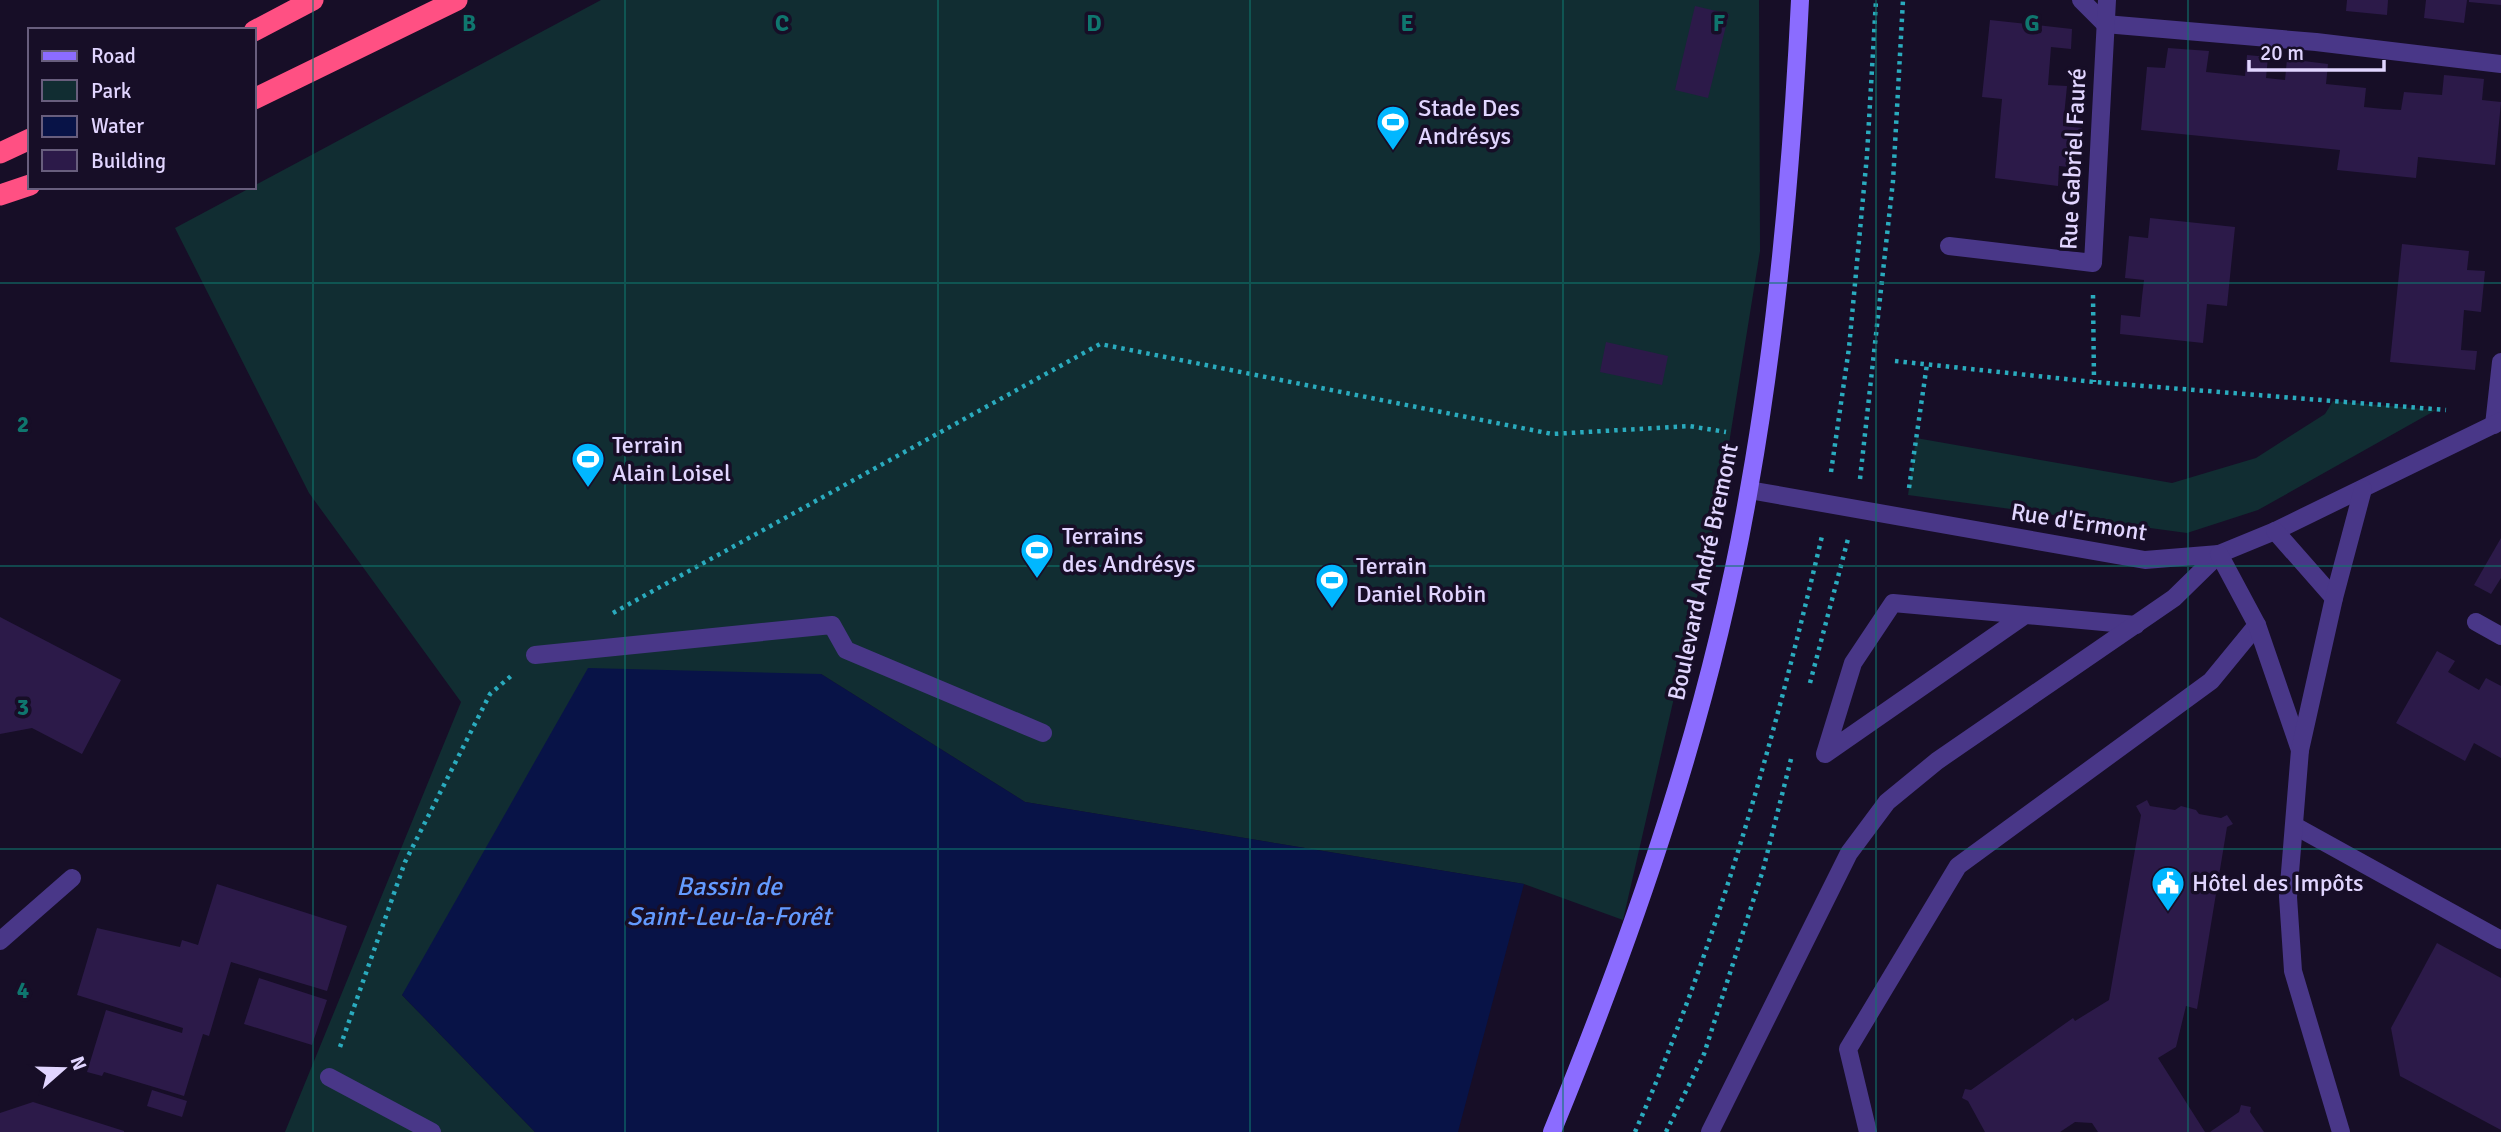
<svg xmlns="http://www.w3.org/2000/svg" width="2501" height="1132" font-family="Signika,sans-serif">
<rect width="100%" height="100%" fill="#170e27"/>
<!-- green -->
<g fill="#112d32">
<polygon points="601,0 1759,0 1760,251 1721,493 1623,920 1524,884 1025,802 821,674 402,995 535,1132 285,1132 461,702 309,493 175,228"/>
<polygon points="2333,401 2436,410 2258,510 2187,533 1908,495 1916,438 2172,483 2256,458 2325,414"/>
</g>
<!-- water -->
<polygon fill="#081347" points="588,668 821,674 1025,802 1524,884 1458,1132 535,1132 402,995"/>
<!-- building -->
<g fill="#2c1a49">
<polygon points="2347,0 2388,0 2387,15 2346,11"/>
<polygon points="2426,0 2467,0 2464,23 2424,18"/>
<polygon points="2469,0 2501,0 2501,5 2469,2"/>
<polygon points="1695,6 1729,14 1708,98 1675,90"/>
<polygon points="1990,20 2072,29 2071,49 2051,47 2048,85 2067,86 2063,126 2082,128 2078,168 2059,166 2058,186 1995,178 2002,99 1982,97"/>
<polygon points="2168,48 2209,51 2206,72 2245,76 2247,55 2268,57 2266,78 2285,80 2287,59 2328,64 2326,84 2366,88 2364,107 2384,109 2401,110 2404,92 2442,95 2444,75 2484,79 2482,100 2501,102 2495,165 2418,157 2416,178 2337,170 2340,150 2141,130 2147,67 2165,68"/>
<polygon points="2150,218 2235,227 2227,306 2207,304 2203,343 2120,334 2121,315 2140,317 2142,297 2144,280 2125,278 2129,236 2148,238"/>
<polygon points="2402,244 2469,251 2467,270 2485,271 2481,312 2464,310 2461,350 2477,351 2475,370 2390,362"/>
<polygon points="1606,342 1668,356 1662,385 1600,372"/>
<polygon points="2501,538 2501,578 2491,594 2474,585"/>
<polygon points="0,617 121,680 82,754 32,728 0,734"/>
<polygon points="2437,651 2455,661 2448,672 2479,690 2486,678 2501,686 2501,758 2474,743 2465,761 2396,723"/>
<polygon points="2147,800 2150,806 2175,810 2181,806 2196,810 2199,814 2221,818 2227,815 2233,824 2227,827 2197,1009 2186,1006 2176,1047 2158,1058 2205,1132 2098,1132 2092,1123 2075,1122 2060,1132 1985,1132 1968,1101 1962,1098 1965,1089 1971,1090 2073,1018 2075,1021 2109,1000 2141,815 2136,806"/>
<polygon points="217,884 347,926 327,991 231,962 209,1036 203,1034 184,1096 104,1072 102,1076 87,1072 106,1010 182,1033 183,1028 77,995 97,928 180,947 182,940 198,945"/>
<polygon points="2437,943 2501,978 2501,1130 2400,1076 2391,1028"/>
<polygon points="259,978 327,1000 312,1045 244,1024"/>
<polygon points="152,1090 187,1101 182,1117 147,1106"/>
<polygon points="33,1102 124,1131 124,1132 0,1132 0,1113"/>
<polygon points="2241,1105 2251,1107 2250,1112 2264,1132 2210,1132 2239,1112"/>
</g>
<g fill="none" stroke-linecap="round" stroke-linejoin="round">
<!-- path -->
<g stroke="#2aabbe" stroke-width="4.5" stroke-dasharray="3.5 5" stroke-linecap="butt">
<polyline points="2093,295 2094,382"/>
<polyline points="1895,361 2094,382 2446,410"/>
<polyline points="1831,472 1849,348 1867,155 1876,0"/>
<polyline points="1860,479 1893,181 1903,0"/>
<polyline points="1909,488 1927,364"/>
<polyline points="613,613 1100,344 1552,434 1689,426 1726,432"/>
<polyline points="1810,683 1848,539"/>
<polyline points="340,1047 405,862 490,694 511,676"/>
<path d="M 1635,1132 C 1719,940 1774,740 1822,536"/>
<polyline points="1666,1132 1704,1054 1763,870 1792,755"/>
</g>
<!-- lane -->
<g stroke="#493788" stroke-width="18">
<polyline points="2025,615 1825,754 1853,663 1893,603 2136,625"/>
<polyline points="535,655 832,625 846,650 1043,733"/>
<polyline points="329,1077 432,1132"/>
<polyline points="1710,1132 1849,853 1887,802 1937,761 2174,598 2219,554"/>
<polyline points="1868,1132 1848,1049 1958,866 2211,681 2257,625"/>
</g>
<!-- street -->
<g stroke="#493788" stroke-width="18">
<polyline points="2081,0 2105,24 2316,42 2501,64"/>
<polyline points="1949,246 2093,263 2107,0"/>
<polyline points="2494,425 2501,362"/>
<polyline points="1749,490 2145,560 2219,554 2275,531 2501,421"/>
<polyline points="2275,531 2334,598"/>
<polyline points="2219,554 2257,625 2300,750"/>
<polyline points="2476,622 2501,636"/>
<polyline points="2295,826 2501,940"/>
<polyline points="0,941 72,878"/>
<polyline points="2341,1132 2293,971 2288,897 2300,750 2334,598 2363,489"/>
</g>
<!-- secondary -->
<path stroke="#8b6cff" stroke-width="18" d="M 1552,1132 C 1637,925 1711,711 1749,489 C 1778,327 1792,164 1800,0"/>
<!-- highway -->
<g stroke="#ff5083" stroke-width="21">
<polyline points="254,31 313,0"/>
<polyline points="254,99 457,0"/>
<polyline points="0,153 30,139"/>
<polyline points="0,195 30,185"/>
</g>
</g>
<!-- grid -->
<path fill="none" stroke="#0f766e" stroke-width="2" stroke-opacity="0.55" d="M 313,0 L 313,1132M 625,0 L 625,1132M 938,0 L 938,1132M 1250,0 L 1250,1132M 1563,0 L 1563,1132M 1876,0 L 1876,1132M 2188,0 L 2188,1132M 0,283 L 2501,283M 0,566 L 2501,566M 0,849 L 2501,849"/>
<!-- icons -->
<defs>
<symbol id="stadium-pin" viewBox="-11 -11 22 30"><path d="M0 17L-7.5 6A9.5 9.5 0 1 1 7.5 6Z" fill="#01b7ff" stroke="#170e27"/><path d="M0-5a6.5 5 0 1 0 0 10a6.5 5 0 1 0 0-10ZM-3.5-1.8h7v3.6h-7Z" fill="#fff"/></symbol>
<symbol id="civic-pin" viewBox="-11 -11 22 30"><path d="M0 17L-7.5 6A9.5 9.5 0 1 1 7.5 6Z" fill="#01b7ff" stroke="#170e27"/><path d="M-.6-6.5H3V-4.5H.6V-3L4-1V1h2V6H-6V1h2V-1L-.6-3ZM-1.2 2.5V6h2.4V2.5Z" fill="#fff"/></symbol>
</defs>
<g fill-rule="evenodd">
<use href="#stadium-pin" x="1374" y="103" width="38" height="52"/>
<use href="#stadium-pin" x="569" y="440" width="38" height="52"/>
<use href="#stadium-pin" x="1018" y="531" width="38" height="52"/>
<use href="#stadium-pin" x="1313" y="561" width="38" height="52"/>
<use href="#civic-pin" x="2149" y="864" width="38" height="52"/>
</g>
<g text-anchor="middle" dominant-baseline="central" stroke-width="7" stroke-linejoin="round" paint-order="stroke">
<!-- poi labels -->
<g font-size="24" fill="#e1d5ff" stroke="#170e27" text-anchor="start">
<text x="1418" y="108">Stade Des<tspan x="1418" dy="28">Andrésys</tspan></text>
<text x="612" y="445">Terrain<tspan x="612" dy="28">Alain Loisel</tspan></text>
<text x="1062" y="536">Terrains<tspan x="1062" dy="28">des Andrésys</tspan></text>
<text x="1356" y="566">Terrain<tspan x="1356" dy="28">Daniel Robin</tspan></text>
<text x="2192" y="883">Hôtel des Impôts</text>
</g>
<!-- street labels -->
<g font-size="24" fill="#e1d5ff" stroke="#170e27">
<text transform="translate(2073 159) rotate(-87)">Rue Gabriel Fauré</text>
<text transform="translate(2079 522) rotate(9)">Rue d'Ermont</text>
<text transform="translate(1703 572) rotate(-78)">Boulevard André Bremont</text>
</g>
<!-- water labels -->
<g font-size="26" font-style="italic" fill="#639aff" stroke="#170e27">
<text x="729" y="887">Bassin de<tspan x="729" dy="30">Saint-Leu-la-Forêt</tspan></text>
</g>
</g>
<g font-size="23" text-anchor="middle" font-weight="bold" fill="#0f766e" stroke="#170e27" stroke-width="7" stroke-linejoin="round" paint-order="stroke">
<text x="469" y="31">B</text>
<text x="782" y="31">C</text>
<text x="1094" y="31">D</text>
<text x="1407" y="31">E</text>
<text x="1719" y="31">F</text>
<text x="2032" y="31">G</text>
<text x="23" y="432">2</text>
<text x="23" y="715">3</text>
<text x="23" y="998">4</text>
</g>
<!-- legend -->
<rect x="28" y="28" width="228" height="161" fill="#170e27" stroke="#685e7d" stroke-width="2"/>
<rect x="42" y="51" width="35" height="10" fill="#8b6cff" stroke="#685e7d" stroke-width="2"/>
<text x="91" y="63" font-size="21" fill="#e1d5ff">Road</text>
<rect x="42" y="80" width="35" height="21" fill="#112d32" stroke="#685e7d" stroke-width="2"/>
<text x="91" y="98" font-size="21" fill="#e1d5ff">Park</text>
<rect x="42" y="116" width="35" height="21" fill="#081347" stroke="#685e7d" stroke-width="2"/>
<text x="91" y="133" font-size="21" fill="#e1d5ff">Water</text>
<rect x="42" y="150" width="35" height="21" fill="#2c1a49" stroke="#685e7d" stroke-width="2"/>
<text x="91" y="168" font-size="21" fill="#e1d5ff">Building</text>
<!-- north arrow -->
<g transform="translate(63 1069) rotate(70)" stroke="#170e27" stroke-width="5" paint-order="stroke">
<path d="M0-5L12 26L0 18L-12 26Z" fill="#e1d5ff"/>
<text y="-10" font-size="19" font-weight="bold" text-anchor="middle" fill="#e1d5ff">N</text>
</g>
<!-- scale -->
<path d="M2249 60v10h135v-10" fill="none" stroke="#e1d5ff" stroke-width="3.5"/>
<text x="2260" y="60" font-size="21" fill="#e1d5ff" stroke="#170e27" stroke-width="5" paint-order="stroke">20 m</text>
</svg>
